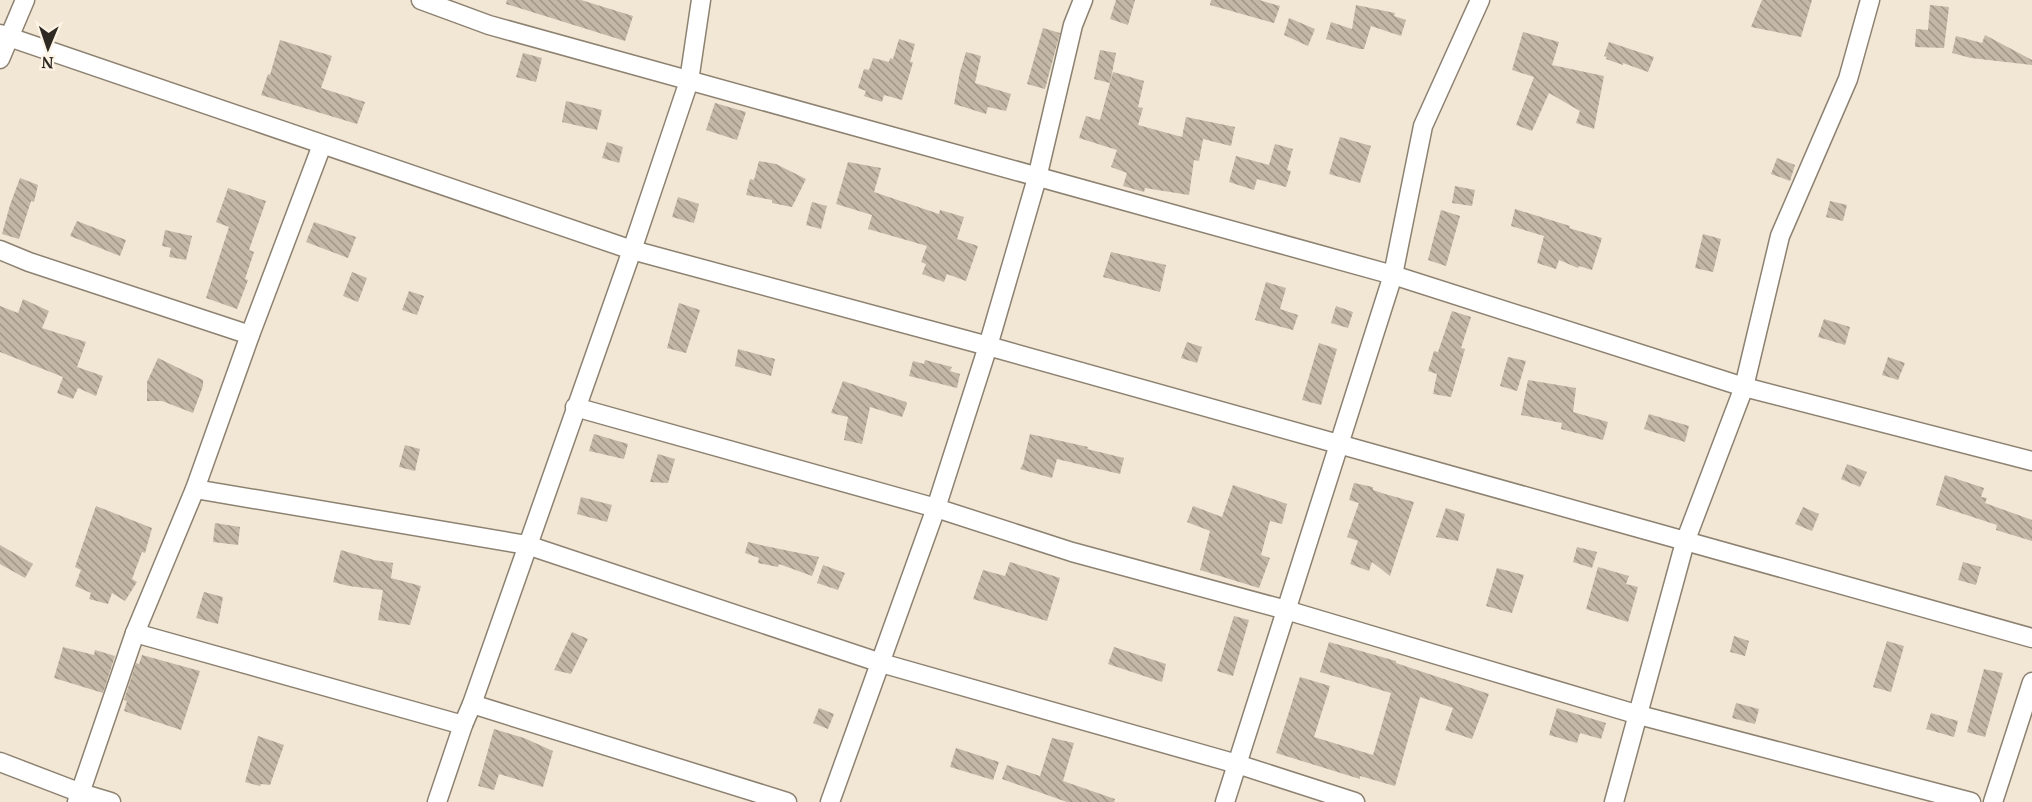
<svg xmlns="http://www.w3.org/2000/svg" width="2032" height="802" font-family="'PT Serif',serif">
<defs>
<pattern id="building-back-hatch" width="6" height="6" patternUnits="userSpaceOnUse" patternTransform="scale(1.5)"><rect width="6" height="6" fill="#c3b8a6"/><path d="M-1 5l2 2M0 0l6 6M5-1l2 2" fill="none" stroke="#9f9687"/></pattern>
</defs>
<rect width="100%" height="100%" fill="#f2e6d4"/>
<!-- building -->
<g fill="url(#building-back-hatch)">
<polygon points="507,0 581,0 633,16 625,41 506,4"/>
<polygon points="1116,0 1135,0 1128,25 1110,19"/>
<polygon points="1211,0 1259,0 1280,6 1274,23 1210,5"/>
<polygon points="1762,0 1812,0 1801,37 1751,27"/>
<polygon points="1356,5 1395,13 1394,16 1406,20 1401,36 1371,26 1364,49 1360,49 1326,39 1331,22 1352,29"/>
<polygon points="1930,5 1949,7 1944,48 1915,47 1916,29 1928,30"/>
<polygon points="1289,18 1315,29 1308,46 1284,35"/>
<polygon points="1043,28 1060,33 1045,89 1027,84"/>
<polygon points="1523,32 1559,42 1552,65 1604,76 1594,129 1576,123 1580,111 1549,93 1532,131 1516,125 1534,77 1512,70"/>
<polygon points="1985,35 2032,60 2032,65 1971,58 1952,53 1956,36 1982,43"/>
<polygon points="899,39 915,44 910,62 913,62 902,100 884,95 882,102 864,96 866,91 858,88 864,69 869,70 873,58 889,62 890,58 893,59"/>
<polygon points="280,40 332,56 321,88 365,102 357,124 261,95 268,74 270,75"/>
<polygon points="1609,42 1654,57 1648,72 1623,63 1623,65 1606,59 1607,57 1604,56"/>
<polygon points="1100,50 1116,53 1110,83 1094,79"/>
<polygon points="966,52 981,56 975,83 1011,94 1006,111 988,107 986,114 954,104 960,72"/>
<polygon points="523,53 542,58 536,82 516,77"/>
<polygon points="1113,72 1144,81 1138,107 1143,108 1138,125 1182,137 1186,117 1235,127 1231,146 1203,139 1199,161 1194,160 1189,195 1145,188 1144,192 1123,186 1127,173 1111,167 1117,150 1079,138 1086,116 1100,120"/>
<polygon points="566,101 602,110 597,130 562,122"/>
<polygon points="715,103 746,112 737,140 706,130"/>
<polygon points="1340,137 1371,146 1360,183 1329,174"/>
<polygon points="607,142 623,147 619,163 602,158"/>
<polygon points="1275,144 1293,149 1287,170 1291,171 1286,187 1257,179 1254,190 1229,182 1236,156 1269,165"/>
<polygon points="1777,158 1795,165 1790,181 1771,174"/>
<polygon points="759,161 776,164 806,179 792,207 772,203 772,200 746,195 750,179 754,180"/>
<polygon points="848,162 881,168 874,192 939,214 940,210 964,217 957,239 978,246 966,281 947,274 944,282 922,274 926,264 921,262 927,246 868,229 872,215 836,204"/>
<polygon points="20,178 38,185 34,202 31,201 19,239 2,234 10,205"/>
<polygon points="1455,186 1475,190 1472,206 1452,203"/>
<polygon points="228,188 266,201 249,250 254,252 245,279 248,280 237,309 206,298 229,227 216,222"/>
<polygon points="678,197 699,204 694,223 672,217"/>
<polygon points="1830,201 1847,205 1843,221 1826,217"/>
<polygon points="812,202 827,206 821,229 806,225"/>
<polygon points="1515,209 1570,226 1569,228 1602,238 1592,270 1579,266 1578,268 1559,260 1556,269 1537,263 1544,236 1511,226"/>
<polygon points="1441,210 1460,216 1446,266 1428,260"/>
<polygon points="77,221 126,240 120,256 70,236"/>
<polygon points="314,222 356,237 348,258 306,242"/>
<polygon points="165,230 192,236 186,260 169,257 171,248 162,246"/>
<polygon points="1703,234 1721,239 1713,272 1695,268"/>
<polygon points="1111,252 1166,265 1160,292 1103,277"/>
<polygon points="352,272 367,278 358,302 343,296"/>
<polygon points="1266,282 1286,288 1280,309 1298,315 1293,330 1255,320"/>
<polygon points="409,291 424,296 417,315 402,310"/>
<polygon points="23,299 49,311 42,328 86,342 77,367 103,376 96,396 78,388 73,399 57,393 63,377 0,352 0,306 18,313"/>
<polygon points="679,303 700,310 686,353 667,348"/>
<polygon points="1336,306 1353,312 1348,328 1331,323"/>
<polygon points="1452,311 1471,317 1461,348 1465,349 1451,397 1433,394 1437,374 1428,371 1434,351 1438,352"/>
<polygon points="1824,319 1850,327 1845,345 1818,337"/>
<polygon points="1187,342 1202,347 1197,363 1181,358"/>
<polygon points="1319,343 1337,349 1321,405 1302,400"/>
<polygon points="738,349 775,359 771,376 735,366"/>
<polygon points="1508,357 1526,361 1517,391 1500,386"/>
<polygon points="1888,357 1905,363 1898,380 1882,375"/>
<polygon points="158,358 203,380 203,386 193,413 162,401 147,401 147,382"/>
<polygon points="925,360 952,367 950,371 960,374 957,388 909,376 913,361 924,364"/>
<polygon points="1528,380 1576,388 1573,412 1608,422 1603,440 1561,429 1562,423 1521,415"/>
<polygon points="843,381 906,402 907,404 902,417 870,407 862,444 844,440 848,417 831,413"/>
<polygon points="1649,414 1689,426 1685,442 1644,429"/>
<polygon points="594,434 628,444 624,459 589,451"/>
<polygon points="1030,434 1088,447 1087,449 1124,458 1120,474 1057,459 1052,478 1020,469 1023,464"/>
<polygon points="405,445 420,449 415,471 399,467"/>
<polygon points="658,454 675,459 668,483 650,482"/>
<polygon points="1847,464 1867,472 1860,487 1841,479"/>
<polygon points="1945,475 1984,488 1981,497 1987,498 1985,503 2032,520 2032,541 1996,530 1997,525 1936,505"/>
<polygon points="1354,483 1373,487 1373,490 1385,494 1414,502 1390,576 1372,562 1369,571 1350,564 1358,541 1347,537 1359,503 1349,500"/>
<polygon points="1233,485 1287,504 1282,524 1270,521 1261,555 1270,558 1259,588 1200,570 1210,531 1187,522 1193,506 1222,517"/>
<polygon points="581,497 612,505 607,522 577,514"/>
<polygon points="96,506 152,528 145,553 142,552 132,579 137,582 125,601 112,593 108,604 89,599 91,593 75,586 81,570 75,567"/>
<polygon points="1803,507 1819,514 1812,531 1795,524"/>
<polygon points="1446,508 1465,514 1458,541 1436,537"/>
<polygon points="215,523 240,527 238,545 213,542"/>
<polygon points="748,542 770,547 819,557 812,576 779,564 778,567 758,563 759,558 745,553"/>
<polygon points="0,545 33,564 25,578 0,564"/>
<polygon points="1577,547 1597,552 1592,568 1573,562"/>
<polygon points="341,550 374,560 393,563 391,578 421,586 410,625 378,620 383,590 349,586 333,582"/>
<polygon points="1010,562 1060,578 1047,621 973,599 983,570 1005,576"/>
<polygon points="1963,562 1981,567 1976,585 1958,580"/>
<polygon points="823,565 845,573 838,590 817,583"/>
<polygon points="1598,567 1629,576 1626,584 1638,587 1628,622 1586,609"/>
<polygon points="1497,568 1524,575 1512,613 1486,606"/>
<polygon points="204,592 223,597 218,624 196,618"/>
<polygon points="1234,616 1249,620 1233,676 1217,671"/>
<polygon points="572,632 588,639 571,674 554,670"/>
<polygon points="1734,636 1749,641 1745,656 1730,652"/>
<polygon points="1887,641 1904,646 1891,692 1873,687"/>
<polygon points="1329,642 1396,661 1396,663 1489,694 1472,739 1445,730 1453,708 1420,697 1395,786 1360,776 1360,779 1276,753 1300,677 1330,686 1314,737 1373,755 1391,693 1320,672"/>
<polygon points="63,647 94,655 95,650 115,656 103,693 54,678"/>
<polygon points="1114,647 1166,664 1162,682 1108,664"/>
<polygon points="142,655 200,671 181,730 124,711 127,701 124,700 136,663 139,664"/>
<polygon points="1984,669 2003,673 1985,737 1967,732"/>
<polygon points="1736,703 1759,709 1755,724 1732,718"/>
<polygon points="819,708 834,714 828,729 813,723"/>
<polygon points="1557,708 1606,723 1601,739 1580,733 1577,743 1549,735"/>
<polygon points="1931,713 1958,721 1954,737 1926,729"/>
<polygon points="494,729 524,738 553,751 543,787 499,774 494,790 478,786"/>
<polygon points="258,736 284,745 270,785 261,784 260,786 245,782"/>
<polygon points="1052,738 1074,743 1063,781 1115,799 1114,802 1067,802 1002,779 1007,765 1040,776"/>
<polygon points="956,748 999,762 993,780 950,767"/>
</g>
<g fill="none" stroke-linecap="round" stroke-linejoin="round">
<defs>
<g id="street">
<polyline points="421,0 489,25 1393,275 1744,387 2032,461"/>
<polyline points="0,34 632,250 988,346 2032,638"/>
<polyline points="0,59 25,0"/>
<polyline points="0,250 29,262 250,335"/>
<polyline points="575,407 936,508 1072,552 1286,610 1639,715 1971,802"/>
<polyline points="195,489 527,545 881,663 1237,764 1355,802"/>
<polyline points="135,633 463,725"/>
<polyline points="472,704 787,802"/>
<polyline points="0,762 81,793 111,802"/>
<polyline points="77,802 135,633 195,489 250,335 322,145"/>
<polyline points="437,802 463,725 472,704 632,250 689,81 701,0"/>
<polyline points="830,802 936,508 988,346 1037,178 1073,25 1083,0"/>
<polyline points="1225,802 1393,275 1423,126 1480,0"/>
<polyline points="1614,802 1685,542 1744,387 1780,236 1848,79 1870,0"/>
<polyline points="1993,802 2032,682"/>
</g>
</defs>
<!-- street casing -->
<use href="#street" stroke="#8d8271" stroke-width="21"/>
<!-- street -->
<use href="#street" stroke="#fff" stroke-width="18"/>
</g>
<!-- north arrow -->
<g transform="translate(48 48) rotate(182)" stroke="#fdf4e5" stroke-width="4.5" paint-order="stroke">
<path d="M0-4.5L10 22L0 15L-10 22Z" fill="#2e2922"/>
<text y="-9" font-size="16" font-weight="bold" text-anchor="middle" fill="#2e2922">N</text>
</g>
</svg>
